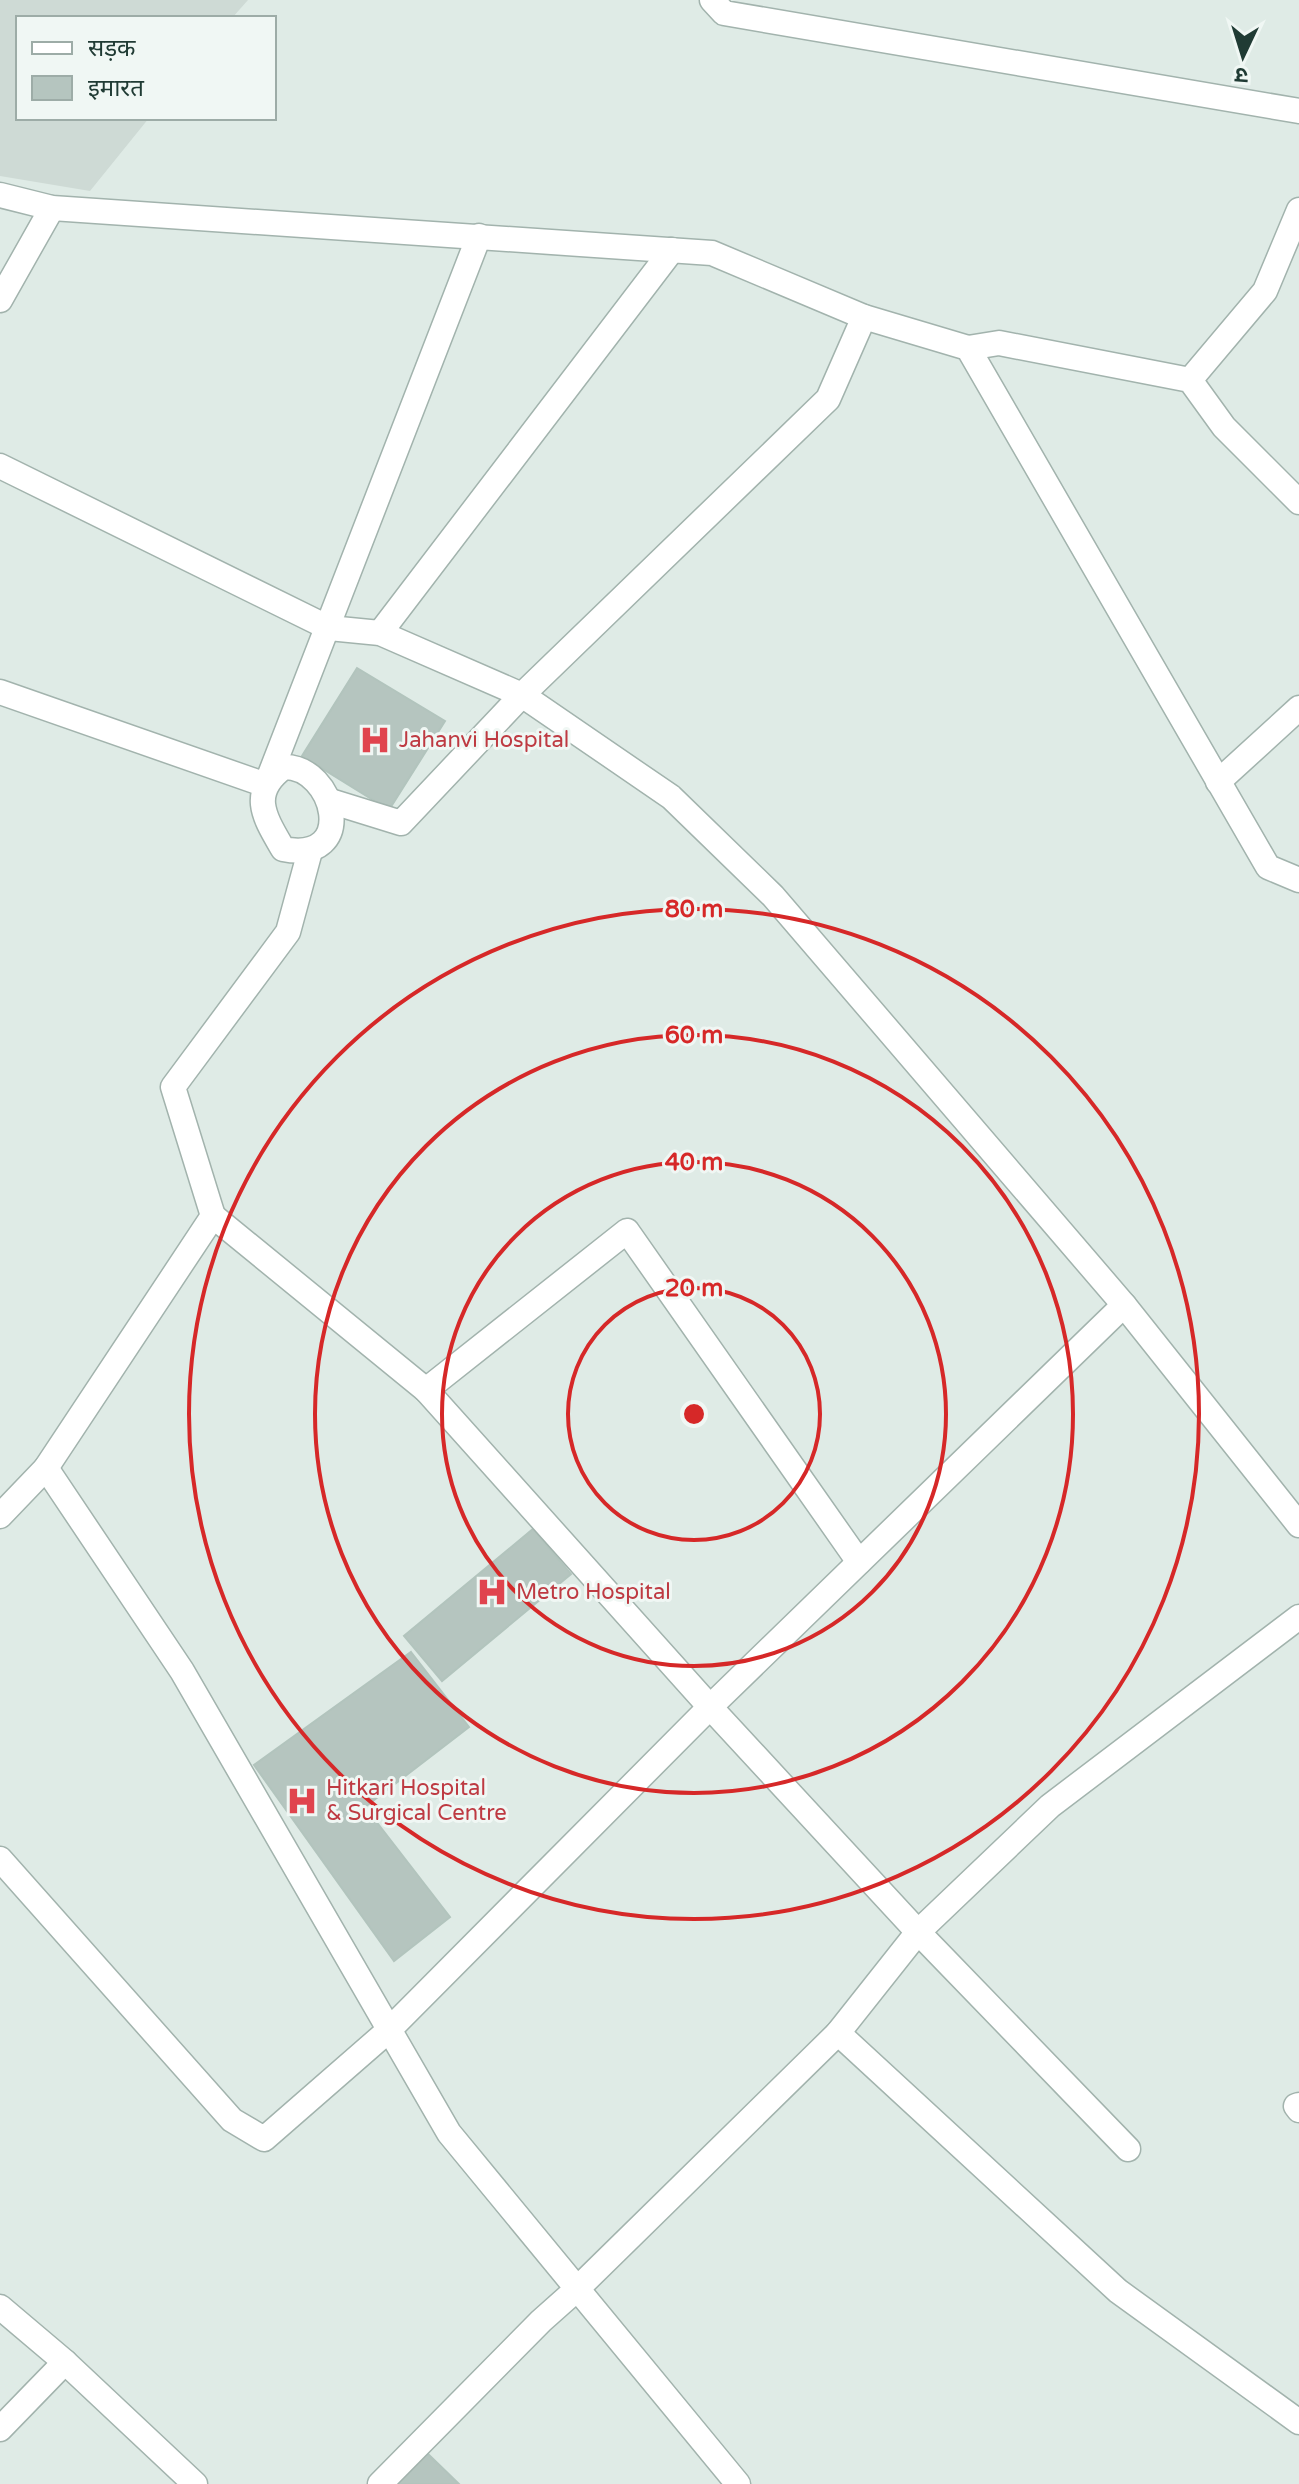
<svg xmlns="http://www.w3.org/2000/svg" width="1299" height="2484" font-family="'Varela Round','Noto Sans Devanagari',sans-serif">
<rect width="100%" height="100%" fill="#dfebe6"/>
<!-- built -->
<polygon fill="#cedad5" points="0,0 248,0 232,18 18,18 18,118 149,118 90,191 0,176"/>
<!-- building -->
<g fill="#b5c5bf" stroke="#b2c4bd" stroke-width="2">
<polygon points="357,668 445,721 389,810 302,756"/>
<polygon points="533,1529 571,1574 442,1681 404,1636"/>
<polygon points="411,1652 469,1727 365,1807 450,1917 394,1961 254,1765"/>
<polygon points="427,2453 459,2484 396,2484"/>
</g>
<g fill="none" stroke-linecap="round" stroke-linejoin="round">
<defs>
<g id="minor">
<polyline points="712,0 724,13 1299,111"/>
<polyline points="0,195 52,208 712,253 864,317 968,348 1268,867 1299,880"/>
<polyline points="0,300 52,208"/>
<polyline points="968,348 999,343 1190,380 1224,427 1299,502"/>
<polyline points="1190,380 1265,291 1299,210"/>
<polyline points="0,466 329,628 380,633 522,695 671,797 773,896 1124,1305 1299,1525"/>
<polyline points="380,633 672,250"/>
<polyline points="0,692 266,785 479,236"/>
<path d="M 284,767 C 335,766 359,864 283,849 C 265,818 248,793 284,767 Z"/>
<polyline points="1218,782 1299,708"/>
<polyline points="330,801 401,823 522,695 828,399 864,317"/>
<polyline points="213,1216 426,1390 710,1707 918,1932 1128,2149"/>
<polyline points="426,1390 627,1231 859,1562"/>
<polyline points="46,1468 182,1671 449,2133 738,2484"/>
<polyline points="0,1516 46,1468 213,1216 173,1087 288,932 310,851"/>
<polyline points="0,1859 232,2120 264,2139 389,2030 710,1707 1124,1305"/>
<polyline points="838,2033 1118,2291 1299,2422"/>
<polyline points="1299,2105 1296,2106 1299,2110"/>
<polyline points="0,2307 65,2362 195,2484"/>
<polyline points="0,2429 65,2362"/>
<polyline points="380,2484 541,2321 577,2289 838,2033 918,1932 1050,1806 1299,1617"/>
</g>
</defs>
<!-- minor casing -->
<use href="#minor" stroke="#a2b3ad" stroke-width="27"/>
<!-- minor -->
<use href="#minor" stroke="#fff" stroke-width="24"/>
</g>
<!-- distance rings -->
<g fill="none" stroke="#d62828" stroke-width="4">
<circle cx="694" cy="1414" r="126"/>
<circle cx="694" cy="1414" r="252"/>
<circle cx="694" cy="1414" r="379"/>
<circle cx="694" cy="1414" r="505"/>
</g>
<!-- icons -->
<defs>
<symbol id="hospital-bare" viewBox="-9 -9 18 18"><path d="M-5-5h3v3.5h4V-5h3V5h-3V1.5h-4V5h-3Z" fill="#e0444e" stroke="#f0f7f4" stroke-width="2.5" paint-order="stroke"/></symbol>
</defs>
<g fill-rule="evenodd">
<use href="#hospital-bare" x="353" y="718" width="44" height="44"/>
<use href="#hospital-bare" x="470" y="1570" width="44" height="44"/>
<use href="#hospital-bare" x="280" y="1779" width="44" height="44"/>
</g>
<g text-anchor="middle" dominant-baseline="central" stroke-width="6" stroke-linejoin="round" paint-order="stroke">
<!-- health labels -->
<g font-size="22" fill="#be3a42" stroke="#f0f7f4" text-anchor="start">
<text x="399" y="740">Jahanvi Hospital</text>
<text x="516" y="1592">Metro Hospital</text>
<text x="326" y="1788">Hitkari Hospital<tspan x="326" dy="25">&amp; Surgical Centre</tspan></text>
</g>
</g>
<circle cx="694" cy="1414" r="12" fill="#d62828" stroke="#f0f7f4" stroke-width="4"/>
<g font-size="24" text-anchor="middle" font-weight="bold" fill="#d62828" stroke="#f0f7f4" stroke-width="6" stroke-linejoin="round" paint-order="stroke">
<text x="694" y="917">80 m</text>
<text x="694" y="1043">60 m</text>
<text x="694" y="1170">40 m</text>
<text x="694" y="1296">20 m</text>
</g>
<!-- legend -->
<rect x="16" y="16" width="260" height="104" fill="#f0f7f4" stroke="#9daca7" stroke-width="2"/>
<rect x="32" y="42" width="40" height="12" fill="#ffffff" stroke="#9daca7" stroke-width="2"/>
<text x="88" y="56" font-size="24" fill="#203b34">सड़क</text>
<rect x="32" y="76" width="40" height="24" fill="#b5c5bf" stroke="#9daca7" stroke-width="2"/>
<text x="88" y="96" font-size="24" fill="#203b34">इमारत</text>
<!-- north arrow -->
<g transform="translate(1243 56) rotate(184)" stroke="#f0f7f4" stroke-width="6" paint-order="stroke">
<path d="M0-6L14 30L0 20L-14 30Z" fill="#203b34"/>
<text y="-12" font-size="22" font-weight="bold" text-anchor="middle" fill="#203b34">उ</text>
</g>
</svg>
